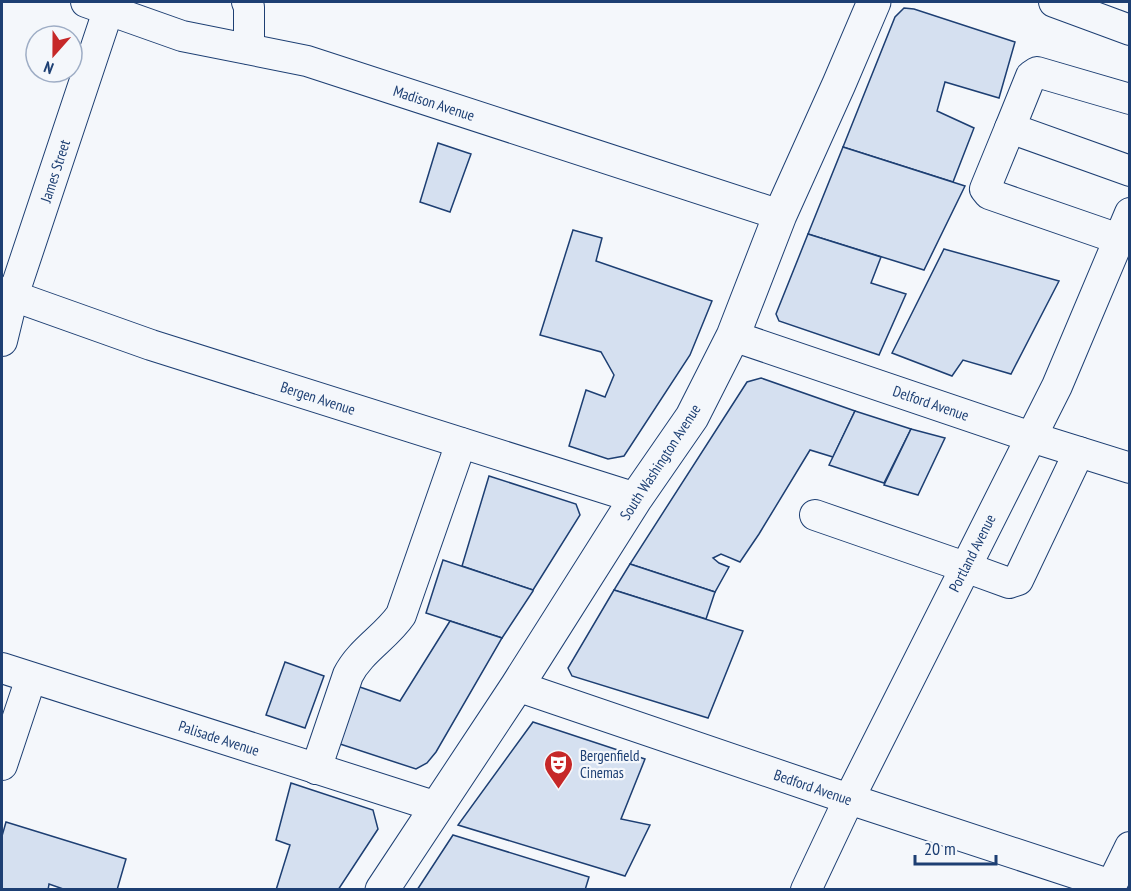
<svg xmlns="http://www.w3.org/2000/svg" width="1131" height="891" font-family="'PT Sans Narrow',sans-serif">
<rect width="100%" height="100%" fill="#f4f7fb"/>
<!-- building -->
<g fill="#d5e0f0" stroke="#1d3f73" stroke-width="1.5">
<polygon points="904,8 914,9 1015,42 999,98 945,82 937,111 974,128 953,182 843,147 895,17"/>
<polygon points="438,143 471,154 450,212 420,202"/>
<polygon points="843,147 965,186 924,270 808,234"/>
<polygon points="573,230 602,238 596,261 712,301 690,355 624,456 608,459 569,446 586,390 605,397 614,375 601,352 540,335"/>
<polygon points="808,234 881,257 871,283 906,294 879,355 779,321 776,314"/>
<polygon points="944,249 1059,281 1011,374 963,360 952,376 892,353"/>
<polygon points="761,378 855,411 833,457 810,450 759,534 740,562 721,554 713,558 719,563 729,567 715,592 630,564 747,382"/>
<polygon points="855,411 911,429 884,483 829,465"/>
<polygon points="911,429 945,438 918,495 884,485"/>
<polygon points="489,476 576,504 580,515 533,590 462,566"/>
<polygon points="443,560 533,590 533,591 502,638 426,613"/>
<polygon points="630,564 715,592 706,619 614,590"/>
<polygon points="614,590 743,631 708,718 572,676 568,668"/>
<polygon points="450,621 502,638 436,752 427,763 416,769 340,744 357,686 400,701"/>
<polygon points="285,662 324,676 305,728 266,715"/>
<polygon points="533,722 645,759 621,819 650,825 625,876 458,825"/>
<polygon points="291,783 373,810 378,829 338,890 276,890 290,845 276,840"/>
<polygon points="6,822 126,859 117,890 66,890 49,884 48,890 2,890 2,836"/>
<polygon points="453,835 589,877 585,890 417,890"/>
</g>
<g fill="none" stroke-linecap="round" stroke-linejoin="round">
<defs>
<g id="minor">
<polyline points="86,2 182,36 307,61 780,215"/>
<polyline points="247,2 249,7 249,49"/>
<polyline points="1054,2 1130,30"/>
<polyline points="1130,99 1037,72 1031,76 1010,128 1130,171"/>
<polyline points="1010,128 985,189 989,194 1119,239"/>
<polyline points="2,292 151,345 636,498"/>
<polyline points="733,336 1031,437 1130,468"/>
<polyline points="2,341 13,296 111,2"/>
<polyline points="815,515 965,567 1009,583 1018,580 1079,452"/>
<polyline points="2,668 437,807"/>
<polyline points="517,686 849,799 1111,885"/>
<polyline points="2,765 31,678"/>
<path d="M 316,769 L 348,675 C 360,651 386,637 401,615 L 461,443"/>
<polyline points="806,890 849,799 1057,386 1130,213"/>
<polyline points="1109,890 1130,847"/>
</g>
<polyline id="major" points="382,890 517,686 636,498 692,417 733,336 780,215 839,84 874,2"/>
</defs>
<!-- minor casing -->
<use href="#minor" stroke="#1d3f73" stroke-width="32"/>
<!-- major casing -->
<use href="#major" stroke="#1d3f73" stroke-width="35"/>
<!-- minor -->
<use href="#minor" stroke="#f4f7fb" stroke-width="30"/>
<!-- major -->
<use href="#major" stroke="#f4f7fb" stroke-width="33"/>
</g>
<!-- icons -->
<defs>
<symbol id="theatre-pin" viewBox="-11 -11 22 30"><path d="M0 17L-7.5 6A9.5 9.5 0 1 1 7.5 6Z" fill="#c62828" stroke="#f4f7fb"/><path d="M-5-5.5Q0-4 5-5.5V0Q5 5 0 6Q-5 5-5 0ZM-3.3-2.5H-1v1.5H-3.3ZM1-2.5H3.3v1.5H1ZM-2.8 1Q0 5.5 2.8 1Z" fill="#fff"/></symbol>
</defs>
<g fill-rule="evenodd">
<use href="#theatre-pin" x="542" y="748" width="33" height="45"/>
</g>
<g text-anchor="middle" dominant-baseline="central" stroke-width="4.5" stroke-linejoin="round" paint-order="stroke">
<!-- street labels -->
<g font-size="15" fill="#1d3f73" stroke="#f4f7fb">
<text transform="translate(434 103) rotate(18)">Madison Avenue</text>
<text transform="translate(55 171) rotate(-72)">James Street</text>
<text transform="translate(318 398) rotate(18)">Bergen Avenue</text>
<text transform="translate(931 403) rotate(19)">Delford Avenue</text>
<text transform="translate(660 462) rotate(-57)">South Washington Avenue</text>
<text transform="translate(972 553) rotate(-63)">Portland Avenue</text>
<text transform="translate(219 738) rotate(18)">Palisade Avenue</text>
<text transform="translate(813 787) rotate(19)">Bedford Avenue</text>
</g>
<!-- poi labels -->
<g font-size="15" fill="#1d3f73" stroke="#f4f7fb" text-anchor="start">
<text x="580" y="755">Bergenfield<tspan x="580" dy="17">Cinemas</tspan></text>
</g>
</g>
<!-- border -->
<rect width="1131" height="891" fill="none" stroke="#1d3f73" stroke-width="6"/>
<!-- north arrow -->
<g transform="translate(54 54) rotate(201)"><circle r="28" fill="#f4f7fb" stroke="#9eadc5" stroke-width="1.5"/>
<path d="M0-4.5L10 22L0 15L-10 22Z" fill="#c62828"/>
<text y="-9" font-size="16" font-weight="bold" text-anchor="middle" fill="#1d3f73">N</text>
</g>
<!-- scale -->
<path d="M915 855v9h81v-9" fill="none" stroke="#1d3f73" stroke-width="3"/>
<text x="924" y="855" font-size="18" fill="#1d3f73" stroke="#f4f7fb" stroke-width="4.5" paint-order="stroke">20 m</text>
</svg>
